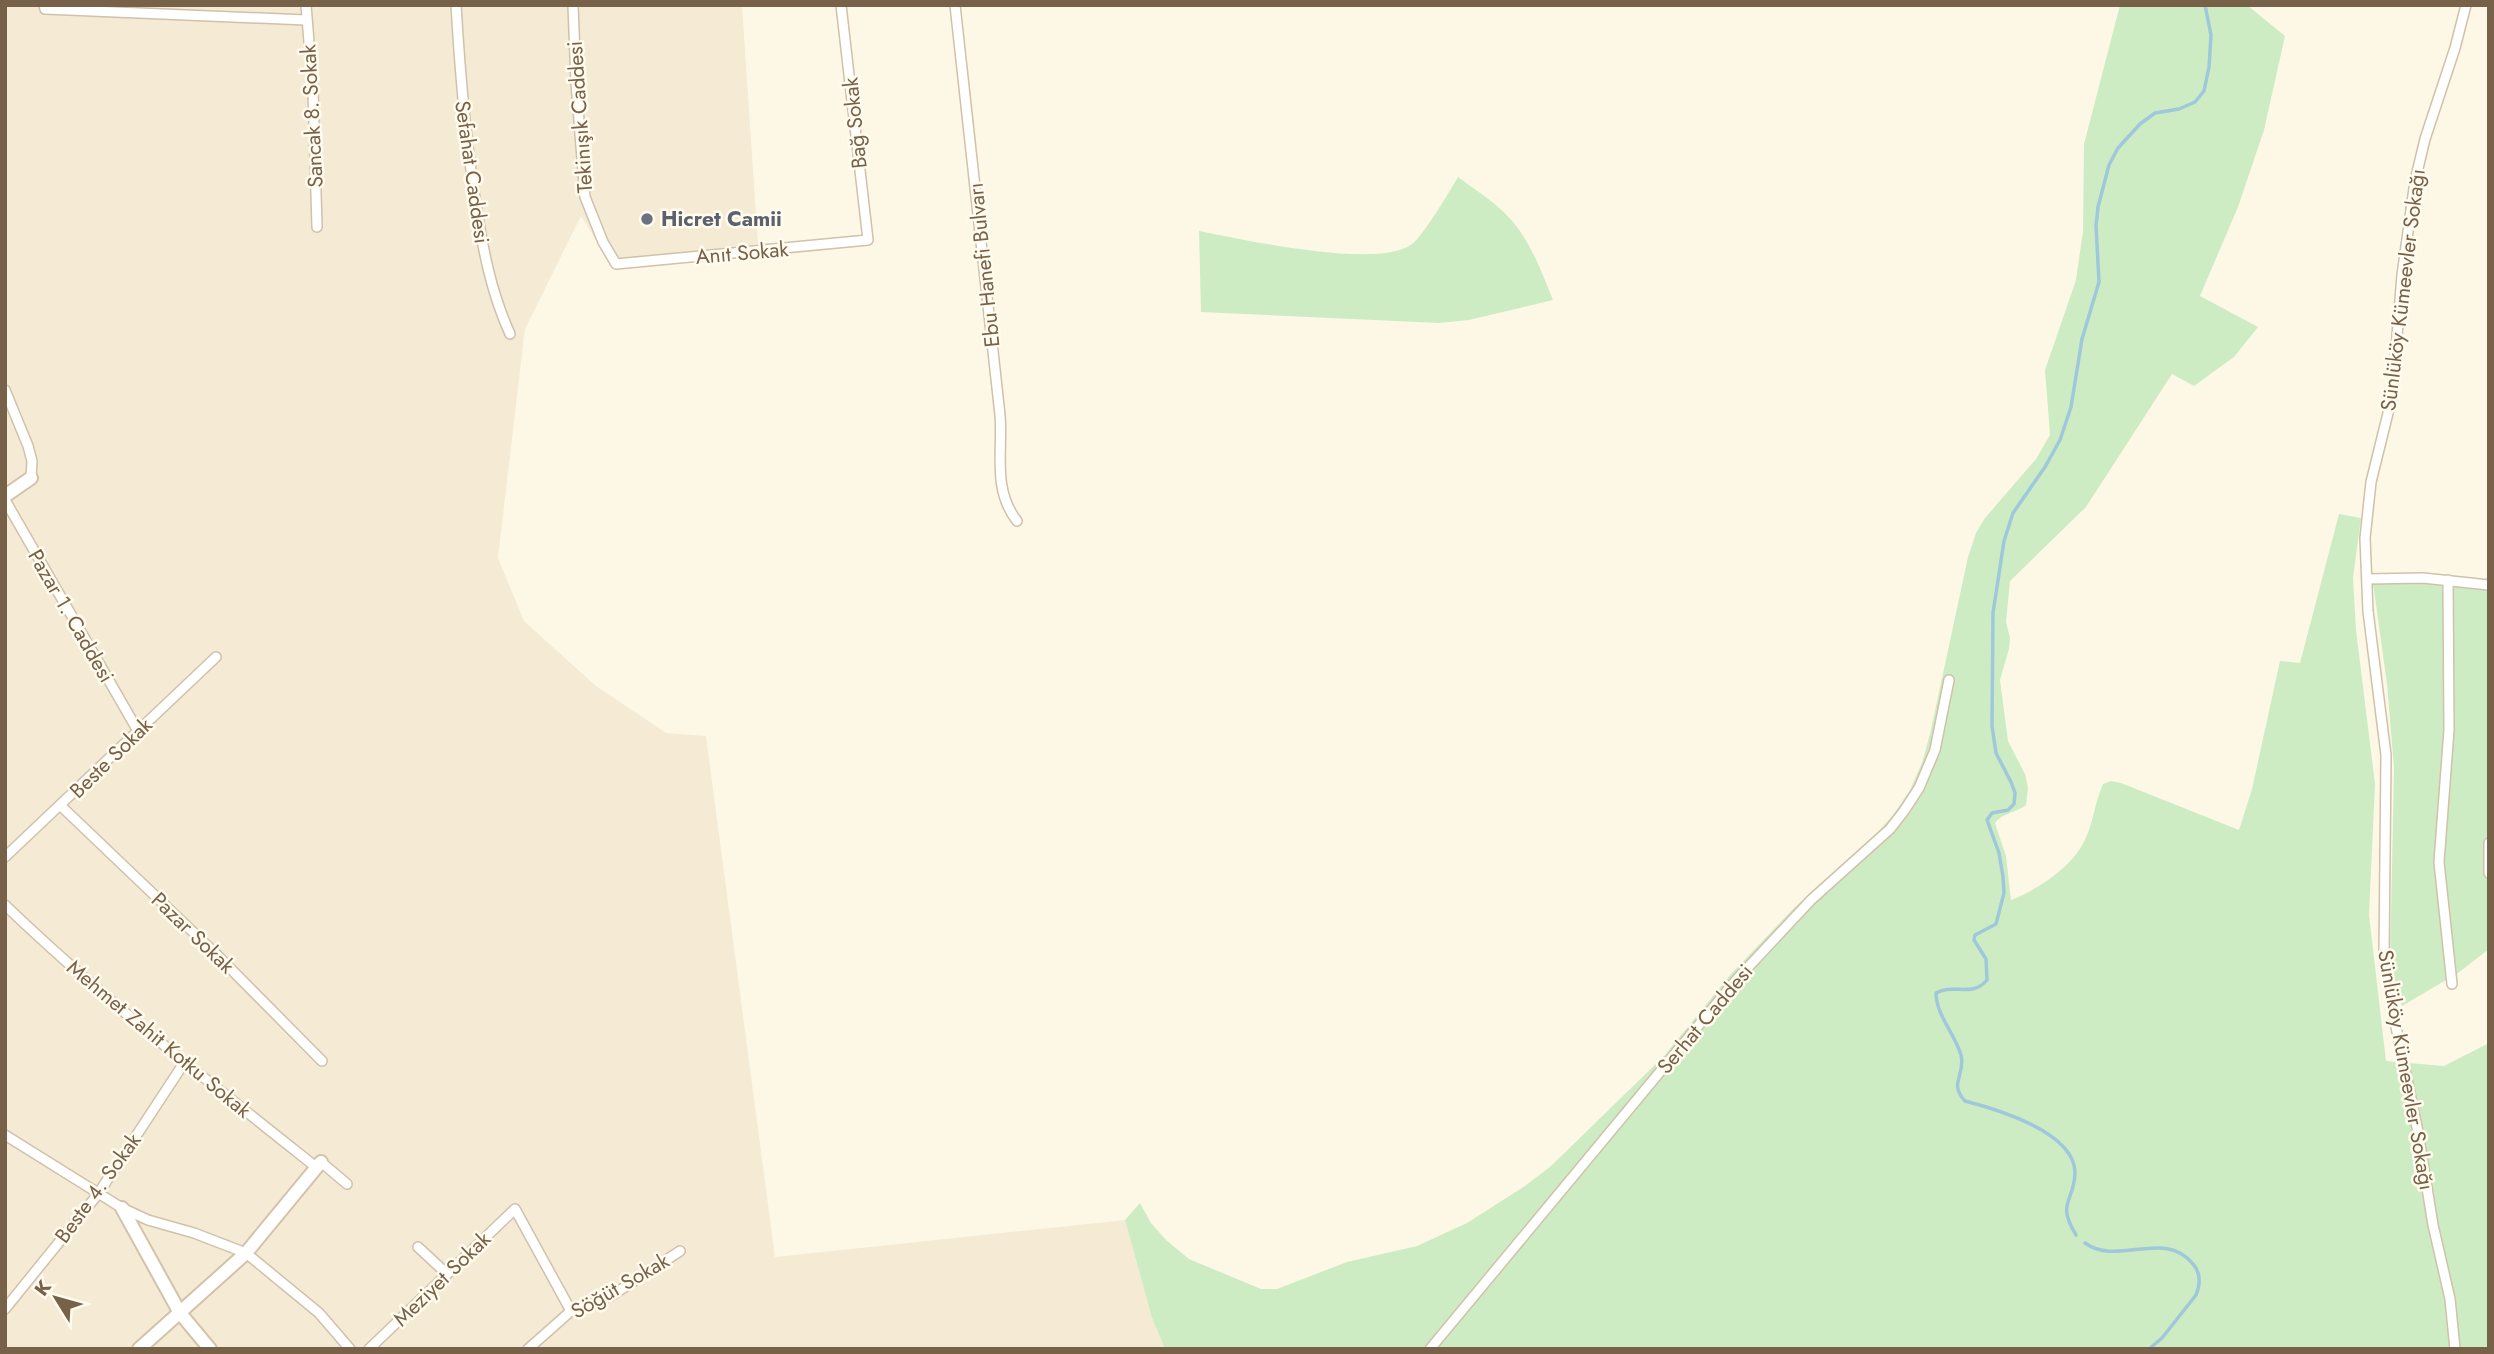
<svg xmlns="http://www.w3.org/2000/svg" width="2494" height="1354" font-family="Jost,sans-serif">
<rect width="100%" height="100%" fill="#fdf8e6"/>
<!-- residential -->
<polygon fill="#f5ebd4" points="5,5 742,5 758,244 615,270 581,216 525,329 498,558 524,621 596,686 666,733 706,736 775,1257 1125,1220 1152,1318 1165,1349 5,1349"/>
<!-- green -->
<g fill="#ceecc3">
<path d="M 2120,5 L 2247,5 L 2285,36 L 2264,130 L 2238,207 L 2200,296 L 2258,327 L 2234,357 L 2194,386 L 2172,374 L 2086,507 L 2010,581 L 2006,622 L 2010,638 L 2009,649 L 2000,680 L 2008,741 L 2025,774 L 2028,788 L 2026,805 C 2016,813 2002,813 1995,823 L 2006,856 L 2011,900 C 2035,891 2067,870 2081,847 C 2093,828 2094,804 2103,784 L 2111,781 L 2121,783 L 2239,830 L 2252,789 L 2280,661 L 2300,663 L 2339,514 L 2361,518 L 2353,578 L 2356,630 L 2375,784 L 2369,915 L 2386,1061 L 2444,1066 L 2489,1043 L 2489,1349 L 1165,1349 L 1152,1318 L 1125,1220 L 1140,1203 L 1151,1223 L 1166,1240 L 1189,1259 L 1261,1289 L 1277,1289 L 1347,1262 L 1417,1246 L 1467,1223 L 1525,1186 L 1551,1166 L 1665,1055 L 1731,974 L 1795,907 L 1877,833 L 1893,815 L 1910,790 L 1922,763 L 1930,734 L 1968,557 L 1976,533 L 1985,518 L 2036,459 L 2050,435 L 2045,370 L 2076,280 L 2083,231 L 2084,144 Z"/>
<path d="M 1458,177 C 1477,191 1498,204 1513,222 C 1532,245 1542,273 1553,300 L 1469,320 L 1439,323 L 1201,312 L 1199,231 C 1241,239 1378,270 1412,244 C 1424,235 1449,192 1458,177 Z"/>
<polygon points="2373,583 2441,584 2489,589 2489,949 2458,973 2402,1006 2391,978 2390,966 2394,768 2387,684"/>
</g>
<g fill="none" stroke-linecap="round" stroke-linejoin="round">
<!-- stream -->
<g stroke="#9fc8db" stroke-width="3.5">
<path d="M 2076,1235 C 2056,1202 2074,1203 2075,1173 C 2075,1132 1996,1109 1965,1101 C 1948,1083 1966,1075 1961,1055 C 1955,1034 1936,1015 1936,993 C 1953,983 1972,998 1987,980 L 1986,959 L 1974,940 L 1975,935 L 1996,924 L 2004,893 L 2003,877 L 1999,853 L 1987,820 L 1992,813 L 2008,810 L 2014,804 L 2015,793 L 2011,782 L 1996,753 L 1992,726 L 1993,613 L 2004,541 L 2013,513 L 2045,467 L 2060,440 L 2071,407 L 2082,339 L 2099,282 L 2096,226 L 2098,207 L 2109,165 L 2118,148 L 2140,124 L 2155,113 L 2179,109 L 2195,102 L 2204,91 L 2209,67 L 2211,35 L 2205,5"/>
<path d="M 2085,1243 C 2118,1267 2164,1228 2193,1264 C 2201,1273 2200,1285 2196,1295 L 2162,1338 L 2149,1349"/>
</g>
<defs>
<g id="street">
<polyline points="44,5 45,9 306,20"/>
<polyline points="306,5 313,91 317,227"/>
<path d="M 456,5 C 460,73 465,137 476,204 C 483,250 491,292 510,334"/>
<polyline points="573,5 576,83 585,197 603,242 616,264 868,240 841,5"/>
<path d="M 955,5 L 1000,415 C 1003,452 992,489 1017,521"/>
<polyline points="5,390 28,446 32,461 31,478"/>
<polyline points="5,500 138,731"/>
<polyline points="2367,579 2423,578 2489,585"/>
<polyline points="2448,580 2449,730 2439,862 2452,984"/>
<polyline points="61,806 216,954 322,1061"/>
<polyline points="2489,843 2489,873"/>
<polyline points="5,857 216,657"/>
<path d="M 5,905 C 103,999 210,1083 316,1167"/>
<polyline points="5,1135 122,1208 148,1220 194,1233 246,1253 319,1313 350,1349"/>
<polyline points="321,1162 347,1184"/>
<polyline points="418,1247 447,1274"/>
<polyline points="5,1309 98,1194 184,1063"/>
<polyline points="369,1349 515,1209 571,1311"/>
<polyline points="528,1349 571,1311 591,1305 614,1294 680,1251"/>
<polyline points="1430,1349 1737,979 1811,900 1890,829 1904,811 1919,788 1935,750 1949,680"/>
<polyline points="2455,1349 2450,1299 2433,1225 2418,1132 2395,1022 2384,956 2386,755 2368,611 2365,538 2371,482 2392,397 2402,275 2415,181 2425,139 2455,48 2466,5"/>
</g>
<g id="secondary">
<polyline points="5,496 31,478"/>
<polyline points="122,1208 180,1313 210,1349"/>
<polyline points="139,1349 246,1253 321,1162"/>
</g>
</defs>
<!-- street casing -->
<use href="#street" stroke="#d0c1ab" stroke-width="12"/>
<!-- secondary casing -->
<use href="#secondary" stroke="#d3c2a9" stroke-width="16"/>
<!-- street -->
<use href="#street" stroke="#fff" stroke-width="9"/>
<!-- secondary -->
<use href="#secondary" stroke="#fff" stroke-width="12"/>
</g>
<!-- markers -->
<circle fill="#6b7280" stroke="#fffbee" stroke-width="2.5" cx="647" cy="219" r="7"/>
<g text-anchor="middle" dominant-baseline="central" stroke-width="5" stroke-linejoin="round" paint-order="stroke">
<!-- street labels -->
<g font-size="21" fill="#786149" stroke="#fffbee">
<text transform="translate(312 116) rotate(-93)">Sancak 8. Sokak</text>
<text transform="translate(580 117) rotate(-94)">Tekinışık Caddesi</text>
<text transform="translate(855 123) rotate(-96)">Bağ Sokak</text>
<text transform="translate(472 172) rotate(82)">Sefahat Caddesi</text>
<text transform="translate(742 253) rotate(-5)">Anıt Sokak</text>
<text transform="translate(984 265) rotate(-96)">Ebu Hanefi Bulvarı</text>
<text transform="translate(2403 290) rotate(-83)">Sünlüköy Kümeevler Sokağı</text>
<text transform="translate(71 616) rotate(60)">Pazar 1. Caddesi</text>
<text transform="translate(111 758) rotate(-44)">Beste Sokak</text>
<text transform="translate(193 933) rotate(44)">Pazar Sokak</text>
<text transform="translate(1705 1019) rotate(-50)">Serhat Caddesi</text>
<text transform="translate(159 1039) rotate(40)">Mehmet Zahit Kotku Sokak</text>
<text transform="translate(2406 1070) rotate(80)">Sünlüköy Kümeevler Sokağı</text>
<text transform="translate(98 1188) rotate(-54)">Beste 4. Sokak</text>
<text transform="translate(442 1279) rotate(-44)">Meziyet Sokak</text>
<text transform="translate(620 1286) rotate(-30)">Söğüt Sokak</text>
</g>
<!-- worship labels -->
<g font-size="21" font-weight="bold" fill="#5b616d" stroke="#fffbee" text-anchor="start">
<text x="661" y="219">Hicret Camii</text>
</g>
</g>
<!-- border -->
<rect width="2494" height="1354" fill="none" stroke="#786149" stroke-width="14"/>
<!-- north arrow -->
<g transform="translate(56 1298) rotate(307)" stroke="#fffbee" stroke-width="5" paint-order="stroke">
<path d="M0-5L12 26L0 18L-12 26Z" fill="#786149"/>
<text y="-10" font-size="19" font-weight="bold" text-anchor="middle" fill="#786149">K</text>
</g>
</svg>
